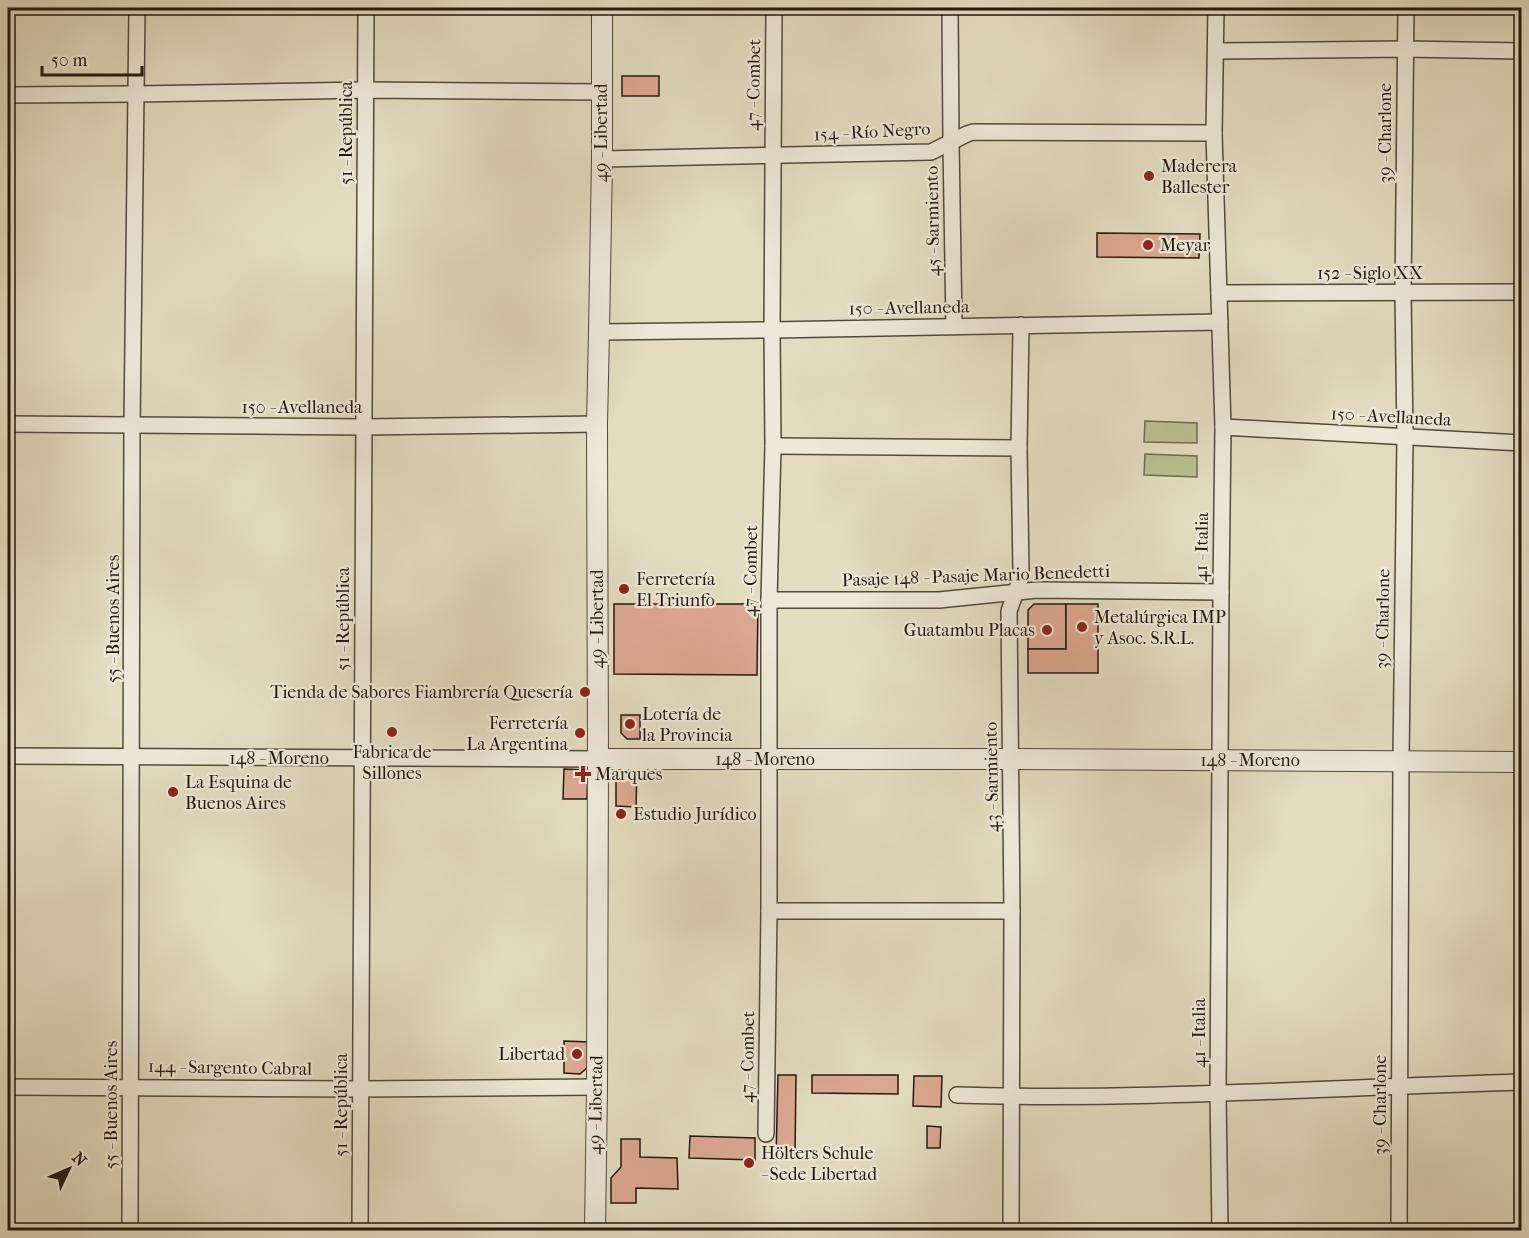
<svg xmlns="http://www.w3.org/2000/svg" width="1529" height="1238" font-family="'IM FELL French Canon',serif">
<rect width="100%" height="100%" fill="#e3dcc1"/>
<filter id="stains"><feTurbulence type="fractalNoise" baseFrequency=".00333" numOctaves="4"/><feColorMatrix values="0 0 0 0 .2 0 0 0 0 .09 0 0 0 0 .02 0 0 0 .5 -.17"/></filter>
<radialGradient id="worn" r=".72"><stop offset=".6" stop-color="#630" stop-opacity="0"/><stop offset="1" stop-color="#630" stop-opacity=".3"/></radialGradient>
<!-- green -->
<g fill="#babf8e" stroke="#6e6c4e" stroke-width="1.5">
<polygon points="1145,421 1197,423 1197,443 1144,442"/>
<polygon points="1145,454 1197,456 1197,477 1144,475"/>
</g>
<!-- building -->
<g fill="#dca791" stroke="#22190f" stroke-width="1.5">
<rect x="622" y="76" width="37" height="20"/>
<polygon points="1097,233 1200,234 1199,258 1097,257"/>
<polygon points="614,604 758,604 757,675 614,674"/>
<polygon points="1034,604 1066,604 1066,649 1028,649 1028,610"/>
<polygon points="1066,604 1098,604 1098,673 1028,673 1028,649 1066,649"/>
<polygon points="621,715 640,715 640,739 627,739 621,733"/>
<polygon points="564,769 588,770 587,799 563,799"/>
<polygon points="616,769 637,769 636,807 616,806"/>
<polygon points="564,1041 589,1042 589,1066 580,1074 564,1073"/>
<polygon points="778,1075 796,1075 795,1158 776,1158"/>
<polygon points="812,1075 898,1075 898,1094 812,1093"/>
<polygon points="914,1076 942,1076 941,1107 913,1106"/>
<polygon points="927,1126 941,1127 940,1148 927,1148"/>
<polygon points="690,1136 755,1138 755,1160 689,1158"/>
<polygon points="621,1139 640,1139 640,1157 677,1158 678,1189 636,1188 636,1203 611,1203 611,1178 621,1167"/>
</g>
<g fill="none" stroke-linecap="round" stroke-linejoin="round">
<defs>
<g id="minor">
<polyline points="950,8 951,142 954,326"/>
<polyline points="1216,8 1214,133 1223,427 1221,592 1218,1094 1220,1230"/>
<polyline points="1216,51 1405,49 1522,51"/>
<polyline points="8,95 136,94 365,90 601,92"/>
<polyline points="602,159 931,152 967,134 973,132 1214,133"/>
<polyline points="1219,293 1522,292"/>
<polyline points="599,332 772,330 1220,322"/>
<polyline points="8,424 363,427 597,424"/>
<polyline points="1223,427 1522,443"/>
<polyline points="773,446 1019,448"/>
<polyline points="769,600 939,600 1037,590 1221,592"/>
<polyline points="8,756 598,759"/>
<polyline points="769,911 1012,911"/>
<polyline points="8,1087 361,1089 597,1087"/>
<path d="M 957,1095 C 1145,1101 1333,1087 1522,1082"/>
<polyline points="766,1134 769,911 769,600 773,446 772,330 774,8"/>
<polyline points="130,1230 132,426 137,8"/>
<polyline points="360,1230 366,8"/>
<polyline points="1011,1230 1012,911 1009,611 1020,580 1021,572 1019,448 1021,325"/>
<polyline points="1399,1230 1401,761 1405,437 1403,293 1406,8"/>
</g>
<g id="tertiary">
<polyline points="598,759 1011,759 1522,762"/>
<polyline points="595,1230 597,1087 598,759 597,424 599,332 602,159 602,8"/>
</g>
</defs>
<!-- minor casing -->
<use href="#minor" stroke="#524a3c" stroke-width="18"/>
<!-- tertiary casing -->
<use href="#tertiary" stroke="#524a3c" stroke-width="22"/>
<!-- minor -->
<use href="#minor" stroke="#ede8d7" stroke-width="15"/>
<!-- tertiary -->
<use href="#tertiary" stroke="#ede8d7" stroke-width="20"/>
</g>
<!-- markers -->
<g fill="#8f2418" stroke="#ede8d7" stroke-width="2">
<circle cx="1149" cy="176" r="6"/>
<circle cx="1148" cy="245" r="6"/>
<circle cx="624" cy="589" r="6"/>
<circle cx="1082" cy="627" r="6"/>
<circle cx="1047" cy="630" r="6"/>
<circle cx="585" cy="692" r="6"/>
<circle cx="630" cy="724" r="6"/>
<circle cx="392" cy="732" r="6"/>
<circle cx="580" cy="733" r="6"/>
<path d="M580 765h6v6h6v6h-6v6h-6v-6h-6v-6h6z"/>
<circle cx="173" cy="792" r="6"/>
<circle cx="621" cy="814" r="6"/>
<circle cx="577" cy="1054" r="6"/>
<circle cx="749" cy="1163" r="6"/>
</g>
<g text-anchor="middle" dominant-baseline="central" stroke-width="4.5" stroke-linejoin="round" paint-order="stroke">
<!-- street labels -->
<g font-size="18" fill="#22190f" stroke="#ede8d7">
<text transform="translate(754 85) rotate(-89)">47 - Combet</text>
<text transform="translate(872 132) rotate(-3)">154 - Río Negro</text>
<text transform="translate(346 133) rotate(-90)">51 - República</text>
<text transform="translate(601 133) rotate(-90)">49 - Libertad</text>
<text transform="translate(1385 133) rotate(-90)">39 - Charlone</text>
<text transform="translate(933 221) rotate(-91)">45 - Sarmiento</text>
<text x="1370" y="273">152 - Siglo XX</text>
<text transform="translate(909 308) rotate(-1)">150 - Avellaneda</text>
<text x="302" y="407">150 - Avellaneda</text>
<text transform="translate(1391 417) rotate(3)">150 - Avellaneda</text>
<text transform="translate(1202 547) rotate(-89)">41 - Italia</text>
<text transform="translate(751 571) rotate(-89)">47 - Combet</text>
<text transform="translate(976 576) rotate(-2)">Pasaje 148 - Pasaje Mario Benedetti</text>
<text transform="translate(113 619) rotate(-90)">55 - Buenos Aires</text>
<text transform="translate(343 619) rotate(-90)">51 - República</text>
<text transform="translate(597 619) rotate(-90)">49 - Libertad</text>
<text transform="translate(1383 619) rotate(-89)">39 - Charlone</text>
<text x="279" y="758">148 - Moreno</text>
<text x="765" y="759">148 - Moreno</text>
<text x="1250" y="760">148 - Moreno</text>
<text transform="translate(992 777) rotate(-91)">43 - Sarmiento</text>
<text transform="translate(1199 1033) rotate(-90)">41 - Italia</text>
<text transform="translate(748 1057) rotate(-89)">47 - Combet</text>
<text transform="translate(230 1068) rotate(1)">144 - Sargento Cabral</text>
<text transform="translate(111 1105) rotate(-90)">55 - Buenos Aires</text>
<text transform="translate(341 1105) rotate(-90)">51 - República</text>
<text transform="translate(596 1105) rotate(-89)">49 - Libertad</text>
<text transform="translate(1380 1105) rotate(-90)">39 - Charlone</text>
</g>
<!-- poi labels -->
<g font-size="18" fill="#22190f" stroke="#ede8d7" text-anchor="start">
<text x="1161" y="166">Maderera<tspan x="1161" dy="21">Ballester</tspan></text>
<text x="1160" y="245">Meyar</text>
<text x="636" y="579">Ferretería<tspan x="636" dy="21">El Triunfo</tspan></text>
<text x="1094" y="617">Metalúrgica IMP<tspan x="1094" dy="21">y Asoc. S.R.L.</tspan></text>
<text x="1035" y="630" text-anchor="end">Guatambu Placas</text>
<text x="573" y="692" text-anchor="end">Tienda de Sabores Fiambrería Quesería</text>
<text x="642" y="714">Lotería de<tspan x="642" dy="21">la Provincia</tspan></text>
<text x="568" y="723" text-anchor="end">Ferretería<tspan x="568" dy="21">La Argentina</tspan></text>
<text x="392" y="752" text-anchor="middle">Fabrica de<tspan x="392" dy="21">Sillones</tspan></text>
<text x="595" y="774">Marques</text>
<text x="185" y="782">La Esquina de<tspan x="185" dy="21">Buenos Aires</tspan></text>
<text x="633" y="814">Estudio Jurídico</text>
<text x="565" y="1054" text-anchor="end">Libertad</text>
<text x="761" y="1153">Hölters Schule<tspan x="761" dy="21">- Sede Libertad</tspan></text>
</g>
</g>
<!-- margin -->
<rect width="1529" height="1238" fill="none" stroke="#e3dcc1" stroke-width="30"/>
<rect x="9" y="9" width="1511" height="1220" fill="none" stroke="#22190f" stroke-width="3"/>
<rect x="15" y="15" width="1499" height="1208" fill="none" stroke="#22190f" stroke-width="1.5"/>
<!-- north arrow -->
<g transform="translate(69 1169) rotate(46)" stroke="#ede8d7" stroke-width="4.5" paint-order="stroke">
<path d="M0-4.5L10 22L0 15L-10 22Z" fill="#22190f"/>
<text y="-9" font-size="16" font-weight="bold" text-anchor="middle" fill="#22190f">N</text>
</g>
<!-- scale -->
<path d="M42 66v9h100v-9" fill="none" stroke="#22190f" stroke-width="3"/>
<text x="51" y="66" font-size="18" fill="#22190f" stroke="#ede8d7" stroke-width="4.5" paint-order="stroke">50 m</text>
<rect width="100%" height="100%" filter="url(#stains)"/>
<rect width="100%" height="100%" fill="url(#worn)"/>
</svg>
